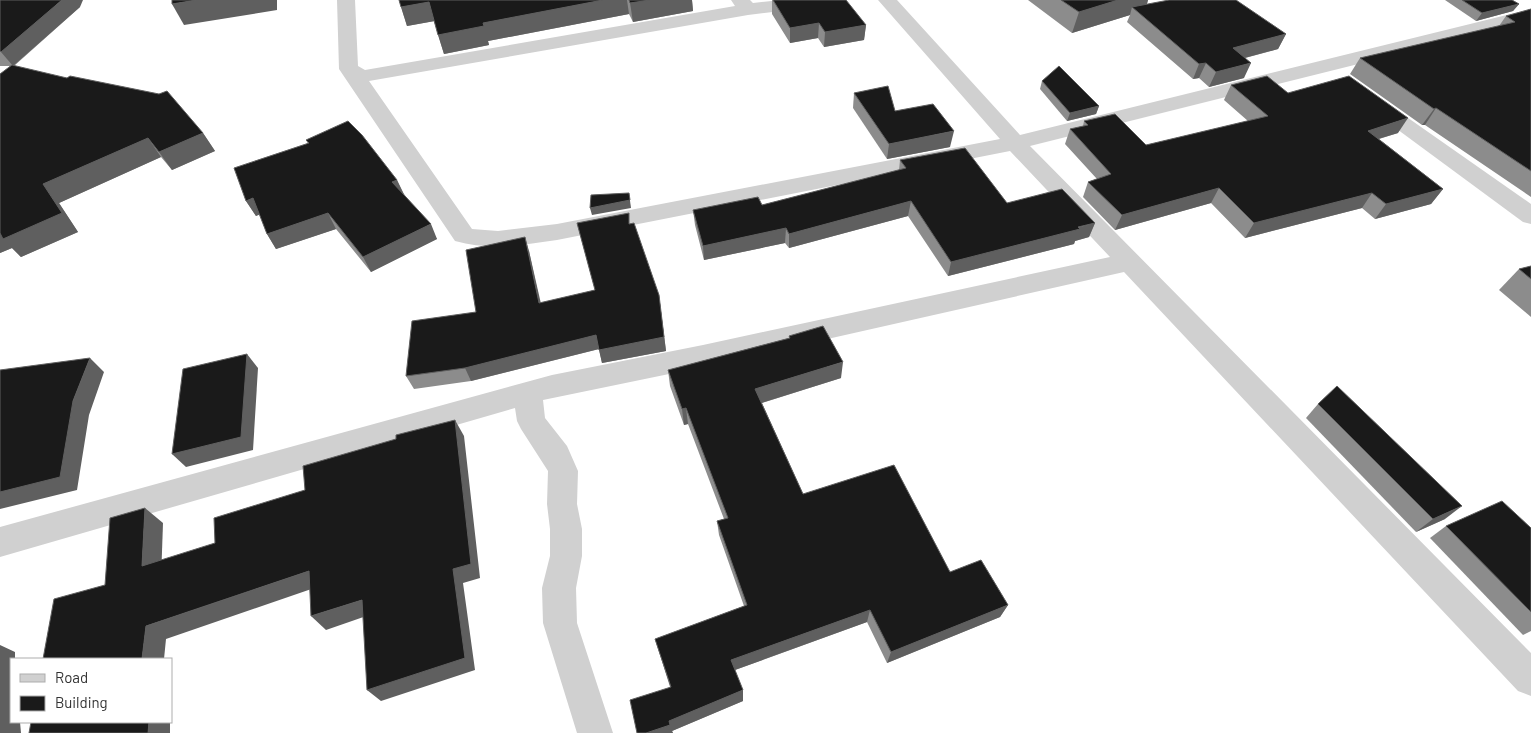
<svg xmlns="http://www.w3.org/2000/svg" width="1531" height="733" font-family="Barlow,sans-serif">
<rect width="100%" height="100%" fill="#fff"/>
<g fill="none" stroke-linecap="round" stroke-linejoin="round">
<!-- minor -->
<g fill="#d0d0d0" fill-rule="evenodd">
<path d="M 337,0 L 355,0 L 358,66 L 365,70 L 735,6 L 731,0 L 750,0 L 753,3 L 781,0 L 842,0 L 839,4 L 833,5 L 748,15 L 369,81 L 472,229 L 498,231 L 557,224 L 1000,139 L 878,0 L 897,0 L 1020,135 L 1531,9 L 1531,21 L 1030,146 L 1531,653 L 1531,696 L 1518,691 L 1124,272 L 703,367 L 543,400 L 545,418 L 567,446 L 578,471 L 577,504 L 582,529 L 582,556 L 576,588 L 577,623 L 613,733 L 577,733 L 543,623 L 542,588 L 550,556 L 550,529 L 547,504 L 548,471 L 521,429 L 517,421 L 515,408 L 0,557 L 0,527 L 552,375 L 703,345 L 1110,257 L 1010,151 L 557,240 C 522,245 491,251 455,241 L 339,69 Z"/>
<polygon points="1374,97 1381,99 1531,204 1531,224 1523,222 1367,107 1364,103 1367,99"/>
</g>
</g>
<!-- wall -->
<g fill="#8c8c8c">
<polygon points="0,0 80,7 14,66 203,133 215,151 172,170 161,157 59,203 78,232 21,257 12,248 0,253 0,74 10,66 0,66"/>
<polygon points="399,0 692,0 693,11 633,22 629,14 488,41 489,45 444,54 434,21 407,26"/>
<polygon points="772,0 866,25 864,40 824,47 818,38 790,43 772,14"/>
<polygon points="1028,0 1148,0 1147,4 1286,34 1278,49 1245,58 1244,78 1209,87 1199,78 1193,79 1127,22 1130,15 1072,33"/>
<polygon points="1445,0 1512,0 1519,4 1513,11 1476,21"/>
<polygon points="1531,9 1531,197 1425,125 1422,125 1350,74 1360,58 1499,26 1506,16"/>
<polygon points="1042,81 1099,106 1096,114 1067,121 1040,89"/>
<polygon points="1231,85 1288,93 1398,133 1379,139 1443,189 1431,204 1375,219 1362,208 1245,238 1211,203 1115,230 1083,197 1088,182 1097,179 1065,144 1070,129 1083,126 1084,121 1146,145 1248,121 1224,100"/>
<polygon points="854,93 895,111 950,147 887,159 853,108"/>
<polygon points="306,140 397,180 404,194 437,239 371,272 336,229 276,249 267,234 260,214 256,216 246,201 308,144"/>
<polygon points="900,160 1007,203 1095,223 1089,237 1075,241 1074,244 948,276 908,216 789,248 785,243 704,260 695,225 693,210 762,205 899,170"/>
<polygon points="577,223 631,224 659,295 666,351 602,363 599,349 471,381 414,389 406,376 476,312 529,251 540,303 595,290"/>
<polygon points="1531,266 1531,317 1499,290 1519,269"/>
<polygon points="789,336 841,378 762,403 803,494 950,572 1008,605 1000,617 887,663 867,622 735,670 743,701 672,731 673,733 637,733 670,687 655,639 744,606 719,535 717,521 724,519 688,424 684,425 670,386 668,370 789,338"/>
<polygon points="1318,404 1445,519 1416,532 1306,418"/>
<polygon points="1446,526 1531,528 1531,631 1523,635 1430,538"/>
</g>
<!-- shaded-wall -->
<g fill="#5f5f5f">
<polygon points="62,0 83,0 80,7 13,66 1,52"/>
<polygon points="197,0 277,0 277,10 184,25 172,4"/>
<polygon points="603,0 627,0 629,14 488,41 489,45 444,54 438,35 483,23"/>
<polygon points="650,0 692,0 693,11 633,22 630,3"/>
<polygon points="1118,0 1148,0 1145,10 1132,7 1130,15 1072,33 1079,12"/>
<polygon points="429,2 435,21 407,26 401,7"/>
<polygon points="1519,4 1513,11 1476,21 1482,13"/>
<polygon points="819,23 818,38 790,43 790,28"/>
<polygon points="866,25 864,40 824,47 825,32"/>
<polygon points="1286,34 1278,49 1226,63 1233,48"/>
<polygon points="1206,63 1199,78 1193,79 1199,64"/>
<polygon points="1251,63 1244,78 1209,87 1216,72"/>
<polygon points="1099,106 1096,114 1067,121 1070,113"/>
<polygon points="1436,108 1425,125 1422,125 1434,109"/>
<polygon points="1408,118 1398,133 1358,145 1368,131"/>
<polygon points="954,131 950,147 887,159 889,144"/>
<polygon points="203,133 215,151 172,170 159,152"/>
<polygon points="148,138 161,157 59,203 78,232 21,257 12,248 0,253 0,232 43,184"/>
<polygon points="397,180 404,195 392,182"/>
<polygon points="1219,188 1211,203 1115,230 1122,215"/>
<polygon points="1443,189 1431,204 1375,219 1386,204"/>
<polygon points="629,193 631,208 592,215 590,208"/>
<polygon points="1372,193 1362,208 1245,238 1254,223"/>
<polygon points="253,198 263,213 256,216 246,201"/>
<polygon points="911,201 908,216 789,248 789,234"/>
<polygon points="328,213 336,229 276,249 267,234"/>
<polygon points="1095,223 1089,237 1075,241 1074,244 948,276 951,262"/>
<polygon points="431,224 437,239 371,272 363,257"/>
<polygon points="786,228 785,243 704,260 703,246"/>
<polygon points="525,237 529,251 544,317 539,303"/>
<polygon points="659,295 666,351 602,363 599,350"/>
<polygon points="596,335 599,349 471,381 465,368"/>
<polygon points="247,354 258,368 253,450 186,467 172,454"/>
<polygon points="90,358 104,372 89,415 77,490 0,509 0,492 73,401"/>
<polygon points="843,362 841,378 755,405 755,389"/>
<polygon points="686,408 688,424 684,425 682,409"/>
<polygon points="455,420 464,436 480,578 463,583 475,670 381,701 367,690 453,569"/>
<polygon points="1462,506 1445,519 1416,532 1433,519"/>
<polygon points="145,508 163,523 161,580 142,566"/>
<polygon points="309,571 323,585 166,639 164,659 142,659 146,626"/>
<polygon points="362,600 375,613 326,630 311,616"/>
<polygon points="1008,605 1000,617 887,663 891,652"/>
<polygon points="870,610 867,622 732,671 731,660"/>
<polygon points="0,645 15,652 15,659 11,659 11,722 20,722 21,733 0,733"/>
<polygon points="743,690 743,701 672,731 673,733 646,733 669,721"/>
<polygon points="149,722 170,722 170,733 148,733"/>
</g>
<!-- building -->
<g fill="#1a1a1a" stroke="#5f5f5f">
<polygon points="0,0 62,0 1,52 0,51"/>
<polygon points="172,0 197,0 172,4"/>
<polygon points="399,0 603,0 483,23 484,26 438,35 429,2 401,7"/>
<polygon points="629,0 650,0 630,3"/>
<polygon points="773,0 846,0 866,25 825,32 819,23 790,28"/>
<polygon points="1061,0 1118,0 1079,12"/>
<polygon points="1169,0 1236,0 1286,34 1233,48 1251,63 1216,72 1206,63 1199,64 1132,7"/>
<polygon points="1462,0 1512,0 1519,4 1482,13"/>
<polygon points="1531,9 1531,171 1436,108 1434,109 1360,58 1515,22 1506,16"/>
<polygon points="12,65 67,78 70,76 159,94 167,91 203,133 159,152 148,138 43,184 62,213 3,239 0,233 0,74"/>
<polygon points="1059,66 1099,106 1070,113 1042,81"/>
<polygon points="1267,76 1288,93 1349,76 1408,118 1368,131 1443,189 1386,204 1372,193 1254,223 1219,188 1122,215 1088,182 1111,174 1070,129 1088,125 1084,121 1115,114 1146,145 1268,116 1231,85"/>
<polygon points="888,86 895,111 933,104 954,131 889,144 854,93"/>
<polygon points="348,121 362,135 397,180 392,182 431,224 363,257 328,213 267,234 253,198 246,201 234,168 309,143 306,140"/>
<polygon points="965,148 1007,203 1062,189 1095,223 1078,227 1080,229 951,262 911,201 789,234 786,228 703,246 693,210 758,197 762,205 906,168 900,160"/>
<polygon points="629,193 630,200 590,208 591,195"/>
<polygon points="629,213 629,224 634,223 659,295 664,337 599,350 596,335 465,368 406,376 412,321 476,312 466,250 525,237 539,303 595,290 577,223"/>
<polygon points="1531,266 1531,279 1519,269"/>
<polygon points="823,326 843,362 755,389 803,494 894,465 950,572 981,560 1008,605 891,652 870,610 731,660 743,690 669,721 670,725 646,733 637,733 630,700 671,687 655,639 747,605 717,521 728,518 686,408 682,409 668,370 790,338 789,336"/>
<polygon points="247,354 241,437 172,454 183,369"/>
<polygon points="90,358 73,401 60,477 0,492 0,370"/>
<polygon points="1337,386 1462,506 1433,519 1318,404"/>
<polygon points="455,420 471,564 453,569 465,658 367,690 362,600 311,616 309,571 146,626 142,659 43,659 54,599 105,585 110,518 145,508 142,566 215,543 214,518 305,490 303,466 396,439 396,435"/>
<polygon points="1502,501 1531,528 1531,612 1446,526"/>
<polygon points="31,722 149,722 148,733 29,733"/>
</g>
<!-- legend -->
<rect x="10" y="658" width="162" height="65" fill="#ffffff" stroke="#adadad"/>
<rect x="20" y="674" width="25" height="8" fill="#d0d0d0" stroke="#adadad"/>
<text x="55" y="683" font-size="15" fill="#333333">Road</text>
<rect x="20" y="696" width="25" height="15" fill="#1a1a1a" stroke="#adadad"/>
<text x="55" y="708" font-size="15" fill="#333333">Building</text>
</svg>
